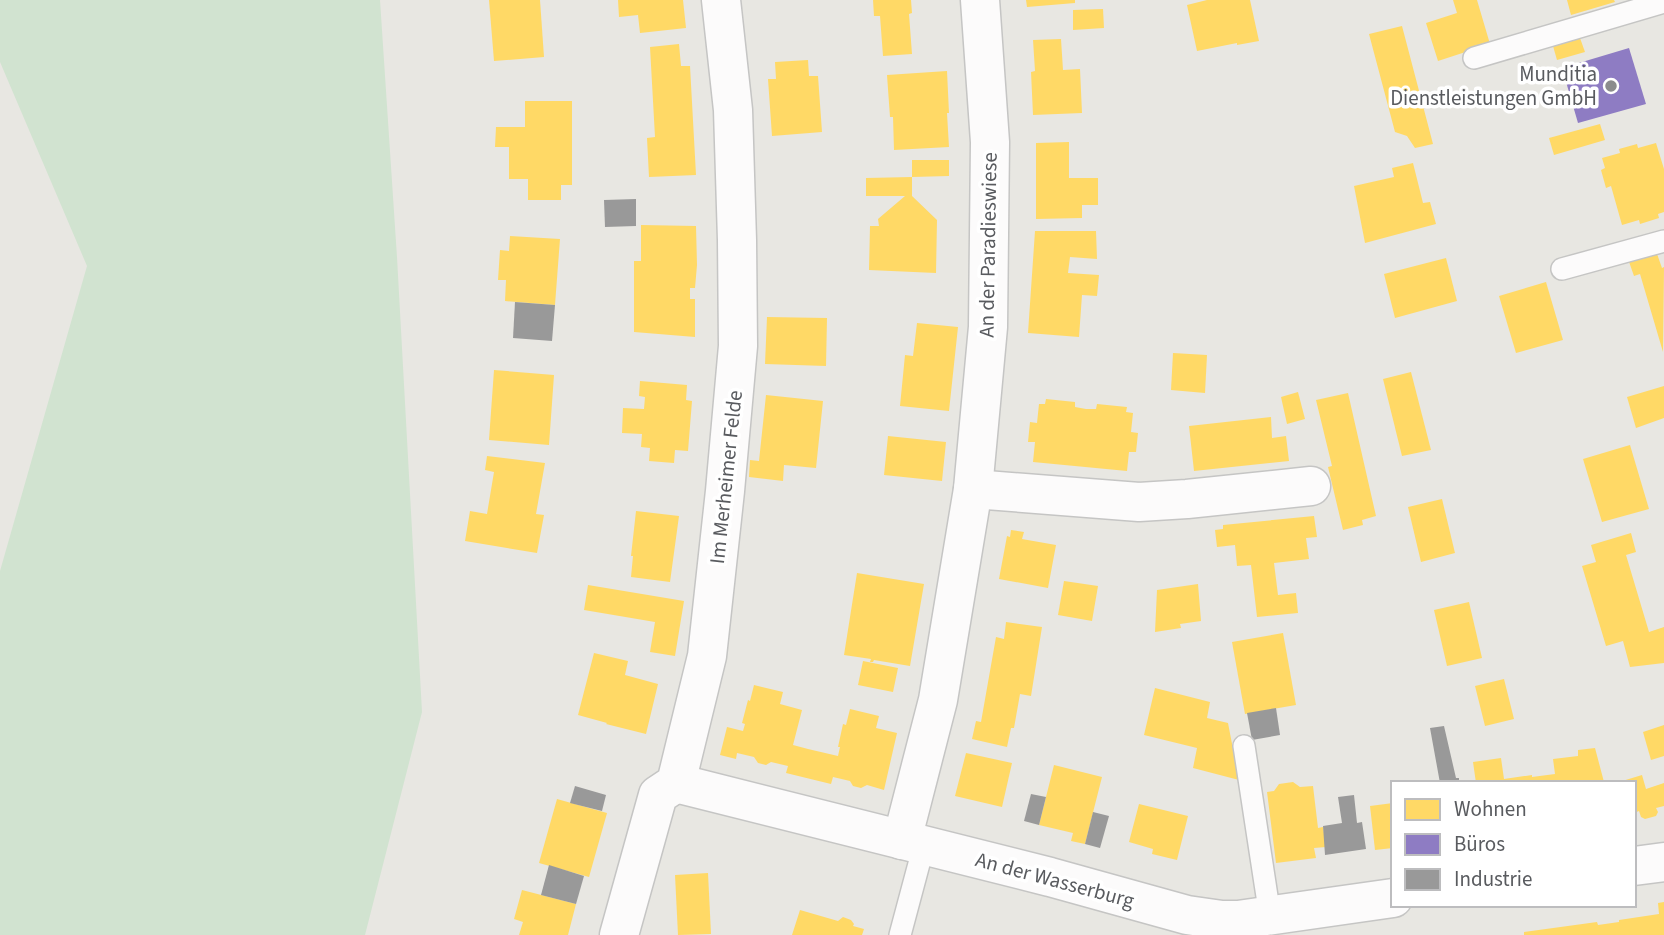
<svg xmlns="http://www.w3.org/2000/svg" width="1664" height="935" font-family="'Source Sans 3',sans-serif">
<rect width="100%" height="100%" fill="#e8e7e2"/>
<!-- green -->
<polygon fill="#d1e3d0" points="0,0 380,0 397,257 422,712 365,935 0,935 0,571 87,266 0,62"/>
<!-- homes -->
<g fill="#ffd966">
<polygon points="489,0 540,0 544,57 494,61"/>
<polygon points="618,0 683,0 686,28 640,33 638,15 619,17"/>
<polygon points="873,0 911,0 912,13 909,14 912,54 883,56 880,16 874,16"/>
<polygon points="1026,0 1075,0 1075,3 1027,7"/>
<polygon points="1207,0 1250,0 1259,41 1237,45 1237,43 1197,51 1187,5"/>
<polygon points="1453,0 1477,0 1490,44 1438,61 1426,23 1457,13"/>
<polygon points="1567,0 1614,0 1615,2 1571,15"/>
<polygon points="1103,9 1104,28 1073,30 1073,10"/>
<polygon points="1402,26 1433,144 1415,148 1407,136 1395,132 1369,34"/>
<polygon points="1580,38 1585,52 1557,60 1553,46"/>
<polygon points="1061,39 1063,70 1080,69 1082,113 1033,115 1031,72 1035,71 1033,40"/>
<polygon points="679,44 681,66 690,66 696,175 649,177 647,138 655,137 650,47"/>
<polygon points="808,60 809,76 818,76 822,132 772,136 768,79 776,79 775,62"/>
<polygon points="947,71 949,113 947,113 949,147 894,150 893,117 890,117 887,75"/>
<polygon points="525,101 572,101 572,185 561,185 561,200 528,200 528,179 509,179 509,147 495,147 496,127 525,127"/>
<polygon points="1600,124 1605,140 1554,155 1549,138"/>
<polygon points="1069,142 1069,178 1098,178 1098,205 1082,205 1082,218 1036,219 1036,143"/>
<polygon points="1656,143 1664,169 1664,212 1658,214 1659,218 1640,224 1639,220 1622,225 1611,186 1606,188 1601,170 1605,168 1602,158 1620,153 1619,149 1637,144 1638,148"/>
<polygon points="912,160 949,160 949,176 912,177"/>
<polygon points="1413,163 1423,203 1430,202 1436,224 1365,243 1354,186 1394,177 1392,168"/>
<polygon points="912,177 912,196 937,220 936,273 869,270 870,226 879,226 878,219 905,196 866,196 866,178"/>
<polygon points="641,225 696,226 697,265 695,288 690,288 690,299 695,299 695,337 634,332 634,261 641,261"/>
<polygon points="1035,231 1096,231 1097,259 1070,257 1068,273 1099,275 1097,296 1082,295 1079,337 1028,333"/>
<polygon points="510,236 560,239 555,305 505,301 506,280 498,280 500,250 509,251"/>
<polygon points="1656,251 1662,268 1664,267 1663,352 1640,274 1634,276 1628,259"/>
<polygon points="1446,258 1457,301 1395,318 1384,274"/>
<polygon points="1546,282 1563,340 1516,353 1499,296"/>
<polygon points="767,317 827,318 826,366 765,364"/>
<polygon points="917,323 958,327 949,411 900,406 905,355 913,356"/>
<polygon points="1173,353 1207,355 1205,393 1171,390"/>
<polygon points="494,370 554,375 549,445 489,440"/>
<polygon points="1411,372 1431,450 1402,456 1383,379"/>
<polygon points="640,381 687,385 686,400 692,401 688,451 675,450 674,463 649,461 650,448 641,447 642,434 622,433 623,408 644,409 645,397 639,396"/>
<polygon points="1664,386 1664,418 1636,428 1627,397"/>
<polygon points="1298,392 1305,419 1287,424 1281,397"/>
<polygon points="1348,393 1376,516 1362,520 1363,525 1343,530 1328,467 1332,466 1316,400"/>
<polygon points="766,395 823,401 816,468 784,465 783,481 749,477 750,460 759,461"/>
<polygon points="1046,399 1075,402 1075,407 1086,409 1096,409 1097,404 1127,407 1126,412 1133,413 1131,432 1138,433 1136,452 1129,452 1127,471 1033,462 1035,442 1028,442 1030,422 1037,423 1039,404 1045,404"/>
<polygon points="1271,417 1272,438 1286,436 1289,461 1194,471 1189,426"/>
<polygon points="888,436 946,442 942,481 884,475"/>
<polygon points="1630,445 1649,509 1602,522 1583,459"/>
<polygon points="487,456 545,463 536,514 544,515 537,553 465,541 470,511 487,514 494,472 485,470"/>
<polygon points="1442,499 1455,553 1421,562 1408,507"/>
<polygon points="636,511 679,516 670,582 631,577 633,556 631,556"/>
<polygon points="1314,516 1317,537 1306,538 1309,559 1274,563 1278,595 1296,593 1298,613 1257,617 1251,565 1237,566 1235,545 1217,547 1215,530 1223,529 1223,525"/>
<polygon points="1011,530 1024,532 1022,539 1056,545 1048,588 999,579 1007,536 1010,537"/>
<polygon points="1631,533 1636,552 1626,555 1649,632 1664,627 1664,663 1630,667 1623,641 1606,646 1582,566 1596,562 1591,545"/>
<polygon points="857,573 924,584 910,666 874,660 873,662 870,662 871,659 844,655"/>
<polygon points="1064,581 1098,586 1092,621 1058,615"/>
<polygon points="1198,584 1201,621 1180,624 1181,628 1155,632 1157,590"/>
<polygon points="588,585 684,601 675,656 650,652 655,622 584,610"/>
<polygon points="1469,602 1482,658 1447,666 1434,610"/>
<polygon points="1006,622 1042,627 1031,696 1020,694 1014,728 1011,728 1007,747 972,739 976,721 981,722 996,637 1004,639"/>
<polygon points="1283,633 1296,705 1245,714 1232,642"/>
<polygon points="594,653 628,661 625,675 658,684 646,734 606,724 607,723 578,715"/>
<polygon points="863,661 898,668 893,692 858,685"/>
<polygon points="1504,679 1514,719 1485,726 1475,686"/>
<polygon points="754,685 783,692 780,704 802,710 793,745 808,749 838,756 840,747 838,747 843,724 846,725 850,709 879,716 876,728 897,733 884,790 867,785 861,788 853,786 850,781 833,777 831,784 786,773 788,766 771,762 766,765 758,763 754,757 737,753 736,759 720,755 727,727 743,731 745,724 742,723 748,700 750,701"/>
<polygon points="1155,688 1210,702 1207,718 1228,723 1239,780 1193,768 1197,748 1144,735"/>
<polygon points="1664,725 1664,756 1651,760 1643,732"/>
<polygon points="1595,748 1604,782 1476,783 1473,762 1501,758 1504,779 1532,775 1532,777 1555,774 1553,759 1578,756 1578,750"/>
<polygon points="966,753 1012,763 1002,807 955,796"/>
<polygon points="1054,765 1102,777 1085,844 1071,841 1073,833 1039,825"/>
<polygon points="1642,775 1646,789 1664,783 1664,806 1656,808 1658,812 1656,816 1645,819 1641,817 1639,811 1634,813 1634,783 1619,782"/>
<polygon points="1293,782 1300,787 1313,786 1318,828 1323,827 1326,847 1314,848 1316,858 1276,863 1267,792 1274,791 1279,784"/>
<polygon points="557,799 607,813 589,877 539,863"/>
<polygon points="1393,803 1393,848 1375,850 1370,806"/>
<polygon points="1139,804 1188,816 1177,860 1152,854 1153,849 1129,842"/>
<polygon points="708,873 711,934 678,935 675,875"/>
<polygon points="522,890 576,904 568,935 519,935 523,922 514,919"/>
<polygon points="1664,902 1664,935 1524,935 1524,932 1597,922 1598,925 1619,922 1619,920 1659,914 1658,903"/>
<polygon points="800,910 838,921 843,917 851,920 854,924 853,926 864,929 862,935 792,935"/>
</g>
<!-- offices -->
<polygon fill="#8e7cc3" points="1629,48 1646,104 1578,123 1562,68"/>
<!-- industry -->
<g fill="#999">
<polygon points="636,199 636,226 605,227 604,200"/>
<polygon points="515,302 555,305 552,341 513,338"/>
<polygon points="1276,708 1280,735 1252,740 1247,713"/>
<polygon points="1444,726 1456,778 1459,778 1459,783 1440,783 1430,728"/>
<polygon points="575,786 606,795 602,811 570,803"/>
<polygon points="1031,794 1046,797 1039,825 1024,821"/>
<polygon points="1354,795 1357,823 1362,822 1366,849 1325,855 1323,826 1342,823 1338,797"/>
<polygon points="1093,812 1109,816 1100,848 1085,844"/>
<polygon points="549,865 584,876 576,904 541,895"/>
</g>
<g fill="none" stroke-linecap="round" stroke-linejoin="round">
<defs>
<g id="lane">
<polyline points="1474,58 1664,2"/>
<polyline points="1562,269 1664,241"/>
<polyline points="1244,746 1270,916"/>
<polyline points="900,935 924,845"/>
</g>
<g id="street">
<polyline points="973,489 1139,502 1187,499 1311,486"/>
<polyline points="676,783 1050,877 1187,915 1222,920 1238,920 1393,898"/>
<polyline points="902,840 938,700 973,489 988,327 990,142 980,0"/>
<polyline points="1634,866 1664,862"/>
<polyline points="619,935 658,795 676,783 707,656 725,491 738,346 737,240 733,110 721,0"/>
</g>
</defs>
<!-- lane casing -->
<use href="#lane" stroke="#c5c5c4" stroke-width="24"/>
<!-- street casing -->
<use href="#street" stroke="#c5c5c4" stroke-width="41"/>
<!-- lane -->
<use href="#lane" stroke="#fcfbfb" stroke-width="21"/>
<!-- street -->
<use href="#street" stroke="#fcfbfb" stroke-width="38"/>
</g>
<!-- markers -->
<circle fill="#8b8c8d" stroke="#fff" stroke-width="2.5" cx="1611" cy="86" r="7"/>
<g text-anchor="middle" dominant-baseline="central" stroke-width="7" stroke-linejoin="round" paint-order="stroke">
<!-- poi labels -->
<g font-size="21" fill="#595b5f" stroke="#fff" text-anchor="end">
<text x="1597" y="74">Munditia<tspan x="1597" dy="24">Dienstleistungen GmbH</tspan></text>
</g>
<!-- street labels -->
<g font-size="21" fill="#595b5f" stroke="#fff">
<text transform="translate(988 245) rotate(-89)">An der Paradieswiese</text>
<text transform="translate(726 477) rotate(-84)">Im Merheimer Felde</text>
<text transform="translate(1055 880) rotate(15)">An der Wasserburg</text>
</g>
</g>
<!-- legend -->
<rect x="1391" y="781" width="245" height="126" fill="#ffffff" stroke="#bdbdbf" stroke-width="2"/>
<rect x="1405" y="799" width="35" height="21" fill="#ffd966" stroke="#bdbdbf" stroke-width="2"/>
<text x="1454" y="816" font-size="21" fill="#595b5f">Wohnen</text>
<rect x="1405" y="834" width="35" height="21" fill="#8e7cc3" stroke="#bdbdbf" stroke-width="2"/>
<text x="1454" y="851" font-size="21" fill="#595b5f">Büros</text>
<rect x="1405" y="869" width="35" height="21" fill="#999999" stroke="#bdbdbf" stroke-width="2"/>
<text x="1454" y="886" font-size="21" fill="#595b5f">Industrie</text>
</svg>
